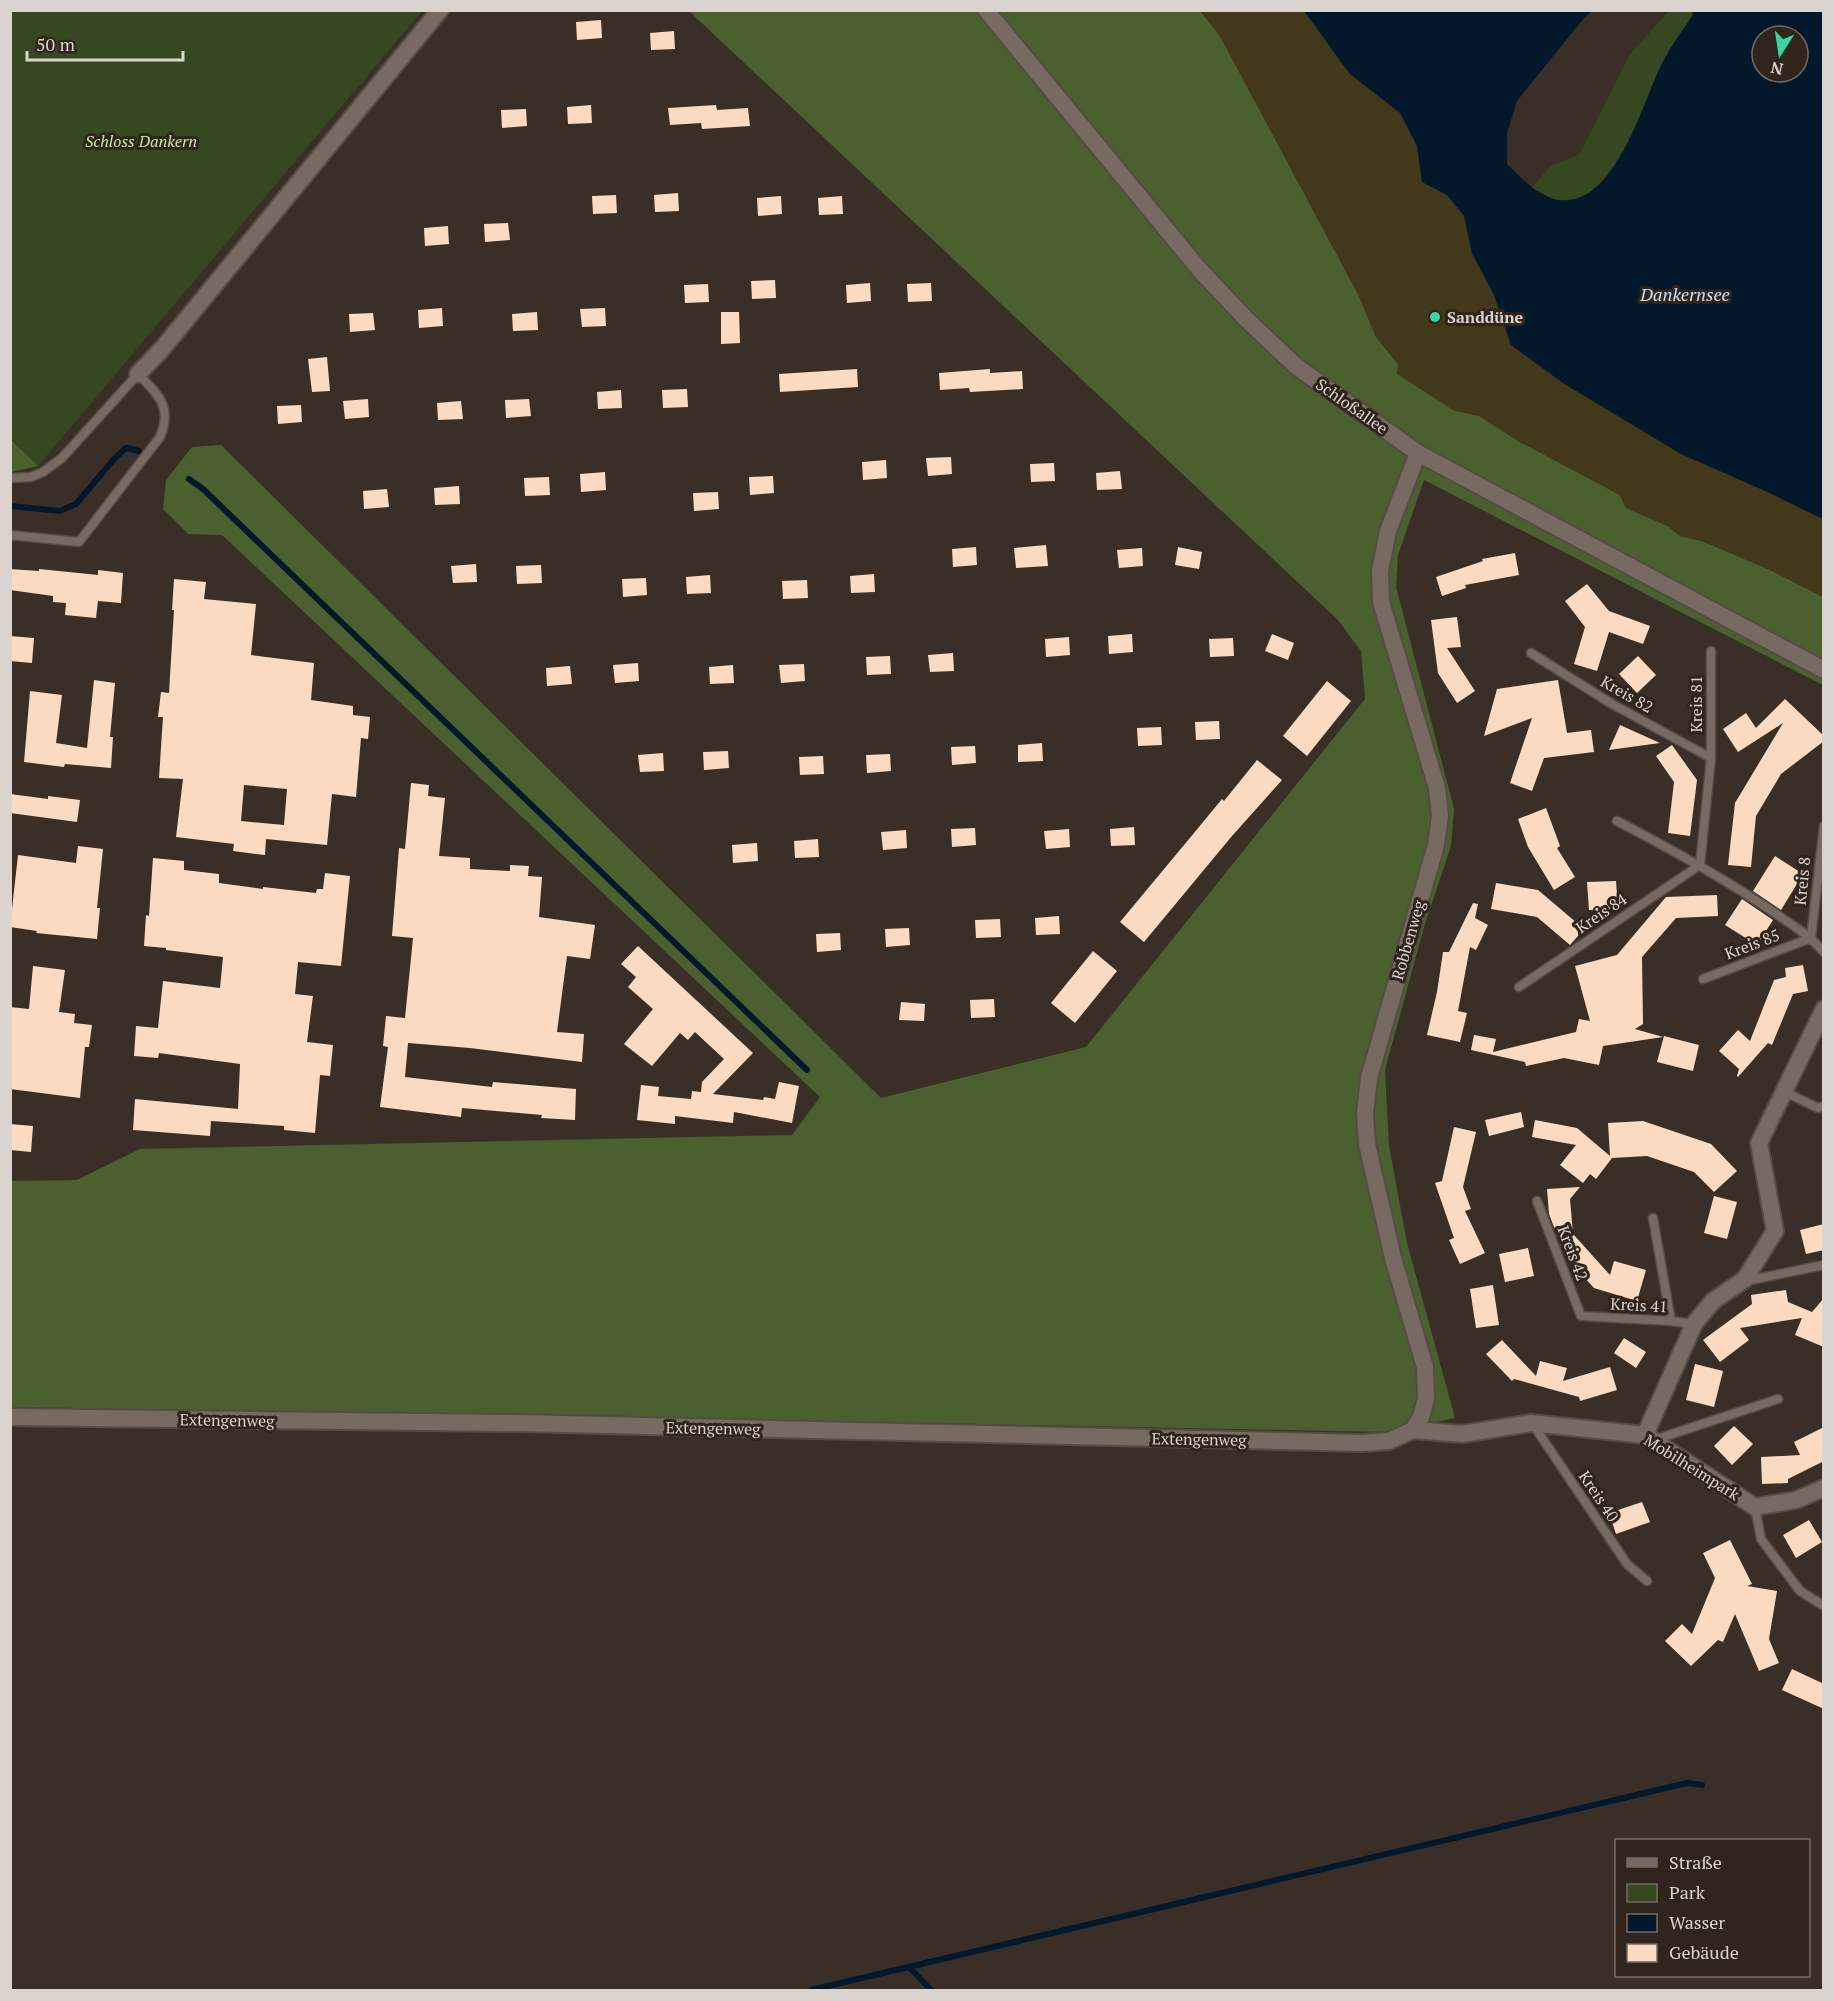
<svg xmlns="http://www.w3.org/2000/svg" width="1834" height="2001" font-family="'PT Serif',serif">
<rect width="100%" height="100%" fill="#3a2f27"/>
<!-- green -->
<g fill="#35481f">
<polygon points="10,11 422,11 38,466 11,472"/>
<path d="M 1669,11 L 1693,11 L 1692,16 C 1681,34 1667,52 1658,71 C 1642,107 1610,211 1557,200 C 1548,199 1539,192 1532,188 L 1550,166 L 1579,155 L 1630,54 Z"/>
</g>
<!-- forest -->
<g fill="#4a612f">
<polygon points="689,11 1201,11 1220,36 1359,296 1376,337 1398,364 1453,410 1479,416 1520,442 1620,495 1626,508 1668,526 1680,536 1702,541 1768,569 1823,597 1823,685 1424,480 1398,555 1396,587 1454,809 1451,846 1424,927 1385,1070 1389,1146 1407,1243 1455,1418 1390,1432 515,1415 11,1407 10,1181 77,1180 140,1149 792,1135 820,1097 222,535 188,534 163,509 166,480 192,447 221,445 881,1098 1086,1047 1365,699 1361,651 1338,620"/>
<polygon points="10,440 11,440 38,466 11,472"/>
</g>
<!-- sand -->
<polygon fill="#413919" points="1200,11 1304,11 1350,74 1400,113 1417,146 1422,182 1447,195 1464,216 1472,253 1494,295 1511,345 1563,383 1681,454 1763,490 1823,519 1823,597 1768,569 1702,541 1680,536 1668,526 1626,508 1620,495 1520,442 1479,416 1453,410 1397,374 1398,364 1376,337 1359,296 1220,36"/>
<!-- water -->
<path fill="#03182b" fill-rule="evenodd" d="M 1304,11 L 1592,11 L 1584,18 L 1517,101 L 1507,133 L 1507,164 C 1522,179 1534,192 1554,199 C 1559,201 1563,200 1568,200 C 1616,197 1642,107 1659,70 C 1667,51 1681,33 1692,16 L 1693,11 L 1823,11 L 1823,519 L 1763,490 L 1681,454 L 1563,383 L 1511,345 L 1494,295 L 1472,253 L 1464,216 L 1447,195 L 1422,182 L 1417,146 L 1400,113 L 1350,74 ZM 1762,36 L 1798,36 L 1798,72 L 1762,72 Z"/>
<g fill="none" stroke-linecap="round" stroke-linejoin="round">
<!-- stream -->
<g stroke="#03182b" stroke-width="6">
<polyline points="189,479 203,489 807,1070"/>
<polyline points="10,506 60,511 76,504 114,459 126,448 139,451"/>
<polyline points="909,1967 931,1990"/>
<polyline points="811,1990 1687,1783 1702,1785"/>
</g>
</g>
<!-- building -->
<g fill="#fadbc2" fill-rule="evenodd">
<polygon points="601,20 602,38 577,40 576,22"/>
<polygon points="674,31 675,49 651,50 650,33"/>
<polygon points="591,105 592,123 568,124 567,107"/>
<polygon points="716,105 717,110 748,108 750,126 702,129 701,123 670,125 668,108"/>
<polygon points="526,109 527,126 502,128 501,110"/>
<polygon points="678,193 679,211 655,212 654,195"/>
<polygon points="616,195 617,213 593,214 592,196"/>
<polygon points="781,196 782,214 758,216 757,198"/>
<polygon points="842,196 843,214 819,215 818,198"/>
<polygon points="508,223 510,240 485,242 484,224"/>
<polygon points="448,226 449,244 425,246 424,228"/>
<polygon points="775,280 776,298 752,299 751,281"/>
<polygon points="870,283 871,301 847,303 846,285"/>
<polygon points="931,283 932,301 908,302 907,284"/>
<polygon points="708,284 709,302 685,303 684,285"/>
<polygon points="442,308 443,326 419,328 418,310"/>
<polygon points="605,308 606,326 582,327 580,309"/>
<polygon points="537,312 538,330 513,331 512,314"/>
<polygon points="721,312 739,312 740,343 721,344"/>
<polygon points="373,313 375,330 350,332 349,314"/>
<polygon points="327,357 330,391 312,392 308,359"/>
<polygon points="857,369 858,387 780,392 779,374"/>
<polygon points="990,369 990,373 1022,371 1023,389 970,392 969,388 940,390 939,373"/>
<polygon points="687,389 688,407 663,408 662,390"/>
<polygon points="621,390 622,408 598,409 597,392"/>
<polygon points="368,399 369,417 345,419 343,401"/>
<polygon points="529,399 531,416 506,418 505,400"/>
<polygon points="461,401 463,419 438,420 437,403"/>
<polygon points="301,405 302,422 278,424 277,406"/>
<polygon points="951,457 952,474 928,476 926,458"/>
<polygon points="886,460 887,478 863,480 862,462"/>
<polygon points="1054,463 1055,481 1031,482 1030,464"/>
<polygon points="1120,471 1122,489 1097,490 1096,473"/>
<polygon points="605,472 606,490 581,492 580,474"/>
<polygon points="773,476 774,493 750,495 749,477"/>
<polygon points="549,477 550,495 525,496 524,478"/>
<polygon points="459,486 460,504 435,505 434,488"/>
<polygon points="387,489 389,507 364,509 363,491"/>
<polygon points="718,492 719,509 694,511 693,493"/>
<polygon points="1046,545 1048,566 1016,568 1014,548"/>
<polygon points="976,547 977,565 953,567 952,549"/>
<polygon points="1178,547 1202,552 1199,569 1175,565"/>
<polygon points="1142,548 1143,566 1119,568 1117,550"/>
<polygon points="1515,553 1519,575 1465,585 1466,588 1442,596 1436,577 1483,561 1482,559"/>
<polygon points="476,564 477,582 453,583 451,566"/>
<polygon points="541,565 542,583 517,584 516,566"/>
<polygon points="10,569 39,571 39,569 98,575 98,570 123,573 121,603 98,601 96,618 65,615 66,603 53,602 53,596 10,590"/>
<polygon points="874,574 875,592 851,593 850,576"/>
<polygon points="710,575 711,593 687,594 686,577"/>
<polygon points="646,578 647,595 623,597 622,579"/>
<path d="M 174,579 L 206,582 L 204,599 L 256,604 L 251,655 L 314,663 L 311,700 L 353,706 L 353,715 L 370,717 L 368,739 L 361,738 L 356,797 L 332,794 L 327,845 L 266,839 L 265,855 L 233,851 L 234,844 L 176,837 L 183,779 L 159,778 L 163,717 L 158,717 L 161,692 L 169,693 L 174,610 L 172,610 ZM 244,785 L 287,789 L 284,825 L 241,821 Z"/>
<polygon points="807,580 808,598 783,599 782,581"/>
<polygon points="1587,584 1609,611 1650,626 1643,644 1609,632 1597,671 1574,664 1585,627 1565,601"/>
<polygon points="1457,617 1461,647 1447,648 1475,691 1457,703 1438,673 1431,620"/>
<polygon points="1132,634 1133,652 1109,654 1108,636"/>
<polygon points="1272,634 1294,643 1288,660 1265,651"/>
<polygon points="10,636 34,638 32,663 10,661"/>
<polygon points="1069,637 1070,655 1046,657 1045,639"/>
<polygon points="1233,638 1234,656 1210,657 1209,639"/>
<polygon points="953,653 954,671 930,672 928,655"/>
<polygon points="890,656 891,674 867,675 866,657"/>
<polygon points="1638,656 1656,675 1637,693 1619,674"/>
<polygon points="638,663 639,681 615,683 613,665"/>
<polygon points="804,664 805,681 781,683 779,665"/>
<polygon points="733,665 734,683 710,684 709,667"/>
<polygon points="570,666 572,684 547,686 546,668"/>
<polygon points="94,680 115,683 110,737 113,737 111,768 65,764 64,767 24,762 30,691 62,695 56,743 87,748"/>
<polygon points="1558,680 1567,733 1591,730 1594,752 1544,758 1532,791 1510,783 1532,718 1484,736 1497,689"/>
<polygon points="1327,681 1351,701 1307,756 1283,736"/>
<polygon points="1785,699 1824,736 1824,741 1781,774 1756,816 1751,867 1728,865 1735,803 1783,723 1738,752 1723,729 1746,713 1756,728"/>
<polygon points="1219,721 1220,739 1196,740 1195,722"/>
<polygon points="1620,725 1660,743 1609,750"/>
<polygon points="1161,727 1162,745 1138,746 1137,728"/>
<polygon points="1042,743 1043,761 1018,762 1018,745"/>
<polygon points="1672,745 1697,780 1690,836 1668,833 1674,782 1656,756"/>
<polygon points="975,746 976,763 952,765 951,747"/>
<polygon points="728,751 729,768 704,770 703,752"/>
<polygon points="663,753 664,771 640,772 638,755"/>
<polygon points="890,754 891,771 867,773 866,755"/>
<polygon points="823,756 824,774 800,775 799,757"/>
<polygon points="1257,760 1282,780 1232,836 1144,942 1120,922 1194,833 1222,799 1224,801"/>
<polygon points="411,783 429,785 428,796 445,798 439,856 470,858 470,869 510,871 510,865 529,866 528,876 542,877 539,917 595,925 590,959 567,956 557,1032 584,1034 582,1062 470,1048 408,1043 405,1077 492,1087 493,1082 576,1089 575,1120 541,1118 542,1115 462,1108 461,1117 380,1107 388,1047 383,1046 386,1016 405,1018 413,938 392,936 399,848 405,849"/>
<polygon points="10,794 48,799 48,796 80,800 77,822 10,813"/>
<polygon points="1546,808 1560,846 1557,848 1575,877 1554,890 1528,847 1518,819"/>
<polygon points="1134,827 1135,845 1111,846 1110,829"/>
<polygon points="975,828 976,845 952,847 951,829"/>
<polygon points="1069,829 1070,847 1046,849 1044,831"/>
<polygon points="906,830 907,848 883,850 881,832"/>
<polygon points="818,839 819,857 795,858 794,841"/>
<polygon points="757,843 758,861 733,863 732,845"/>
<polygon points="78,846 103,849 97,908 100,908 97,939 36,933 37,931 10,927 18,855 76,863"/>
<polygon points="1775,856 1803,874 1781,910 1753,891"/>
<polygon points="153,858 184,861 184,870 219,874 219,883 263,889 263,887 316,893 317,889 323,889 325,873 350,876 341,966 298,962 295,994 313,996 307,1042 333,1045 330,1076 320,1075 315,1133 284,1130 284,1126 211,1121 210,1136 133,1130 135,1099 238,1109 240,1064 159,1053 158,1058 134,1056 136,1026 158,1028 163,981 220,988 223,957 166,950 166,948 144,946 146,915 149,916"/>
<polygon points="1616,881 1618,909 1589,910 1587,882"/>
<polygon points="1496,883 1538,890 1584,929 1570,945 1537,917 1491,909"/>
<polygon points="1717,895 1718,916 1676,918 1642,957 1643,1024 1635,1029 1663,1037 1603,1046 1599,1065 1564,1058 1526,1066 1525,1062 1471,1050 1474,1035 1496,1039 1493,1052 1576,1032 1579,1019 1590,1021 1575,966 1617,955 1666,897"/>
<polygon points="1742,899 1773,920 1757,945 1725,925"/>
<polygon points="1473,903 1478,904 1475,918 1488,925 1476,950 1470,947 1458,1011 1467,1013 1460,1042 1427,1035 1437,992 1443,952 1449,952"/>
<polygon points="1059,916 1060,934 1036,935 1035,918"/>
<polygon points="1000,919 1001,937 976,938 975,920"/>
<polygon points="909,928 910,945 886,947 885,929"/>
<polygon points="840,933 841,950 817,952 816,934"/>
<polygon points="638,946 753,1053 713,1094 763,1100 764,1097 775,1099 779,1082 799,1086 792,1123 734,1112 733,1123 675,1116 675,1124 637,1120 641,1085 659,1087 658,1096 691,1099 692,1091 701,1092 702,1082 724,1059 695,1032 688,1040 680,1033 652,1066 624,1044 653,1009 628,987 636,977 621,964"/>
<polygon points="1093,951 1117,971 1075,1023 1051,1003"/>
<polygon points="1803,965 1808,991 1793,994 1772,1045 1768,1043 1738,1077 1737,1076 1739,1069 1719,1051 1738,1030 1750,1041 1774,980 1786,977 1785,968"/>
<polygon points="33,966 65,970 59,1012 75,1014 74,1023 92,1025 89,1047 85,1047 80,1098 10,1089 10,1007 29,1009"/>
<polygon points="994,999 995,1017 971,1018 970,1000"/>
<polygon points="901,1002 925,1004 924,1021 899,1020"/>
<polygon points="1664,1036 1699,1045 1693,1071 1657,1062"/>
<polygon points="1521,1112 1524,1127 1489,1136 1485,1120"/>
<polygon points="1535,1120 1577,1128 1610,1156 1608,1123 1643,1121 1711,1144 1737,1171 1714,1192 1694,1172 1647,1156 1612,1158 1596,1179 1590,1174 1583,1183 1560,1165 1576,1145 1532,1137"/>
<polygon points="10,1124 33,1126 31,1152 10,1150"/>
<polygon points="1454,1127 1476,1132 1463,1187 1471,1209 1465,1211 1485,1253 1460,1264 1449,1240 1454,1238 1435,1183 1442,1181"/>
<polygon points="1580,1187 1570,1199 1573,1234 1610,1275 1614,1261 1646,1270 1637,1301 1594,1288 1565,1256 1549,1214 1547,1189"/>
<polygon points="1714,1196 1737,1202 1727,1239 1704,1233"/>
<polygon points="1824,1224 1824,1250 1806,1254 1800,1230"/>
<polygon points="1528,1248 1534,1276 1505,1282 1499,1254"/>
<polygon points="1493,1285 1499,1325 1476,1328 1470,1289"/>
<polygon points="1786,1290 1788,1302 1812,1312 1824,1298 1824,1347 1795,1335 1802,1318 1740,1328 1749,1340 1720,1362 1703,1340 1752,1304 1751,1295"/>
<polygon points="1624,1338 1646,1352 1636,1368 1614,1353"/>
<polygon points="1502,1340 1536,1376 1540,1361 1567,1368 1563,1381 1610,1367 1617,1390 1580,1401 1579,1397 1514,1379 1512,1381 1486,1354"/>
<polygon points="1695,1364 1723,1371 1714,1407 1686,1400"/>
<polygon points="1734,1426 1753,1444 1732,1465 1714,1446"/>
<polygon points="1824,1427 1824,1461 1788,1479 1788,1483 1762,1484 1761,1457 1800,1455 1794,1442"/>
<polygon points="1642,1502 1650,1522 1616,1534 1609,1513"/>
<polygon points="1809,1520 1822,1542 1796,1558 1783,1535"/>
<polygon points="1730,1540 1752,1584 1747,1586 1777,1591 1769,1639 1779,1663 1759,1671 1735,1614 1723,1642 1718,1640 1691,1666 1665,1641 1682,1624 1692,1634 1715,1578 1703,1553"/>
<polygon points="1792,1669 1824,1684 1824,1709 1782,1690"/>
</g>
<g fill="none" stroke-linecap="round" stroke-linejoin="round">
<defs>
<g id="lane">
<path d="M 10,478 L 31,477 L 43,472 L 62,458 L 138,374 C 158,394 173,407 160,437 L 79,542 L 10,535"/>
<polyline points="1531,653 1612,704 1711,758"/>
<path d="M 1617,821 C 1669,848 1720,876 1769,909 C 1789,923 1808,934 1824,952"/>
<polyline points="1703,979 1811,938 1824,826"/>
<polyline points="1519,987 1700,865 1711,758 1711,651"/>
<polyline points="1783,1091 1818,1108 1824,1106"/>
<polyline points="1537,1201 1581,1316 1671,1321 1694,1324"/>
<polyline points="1653,1218 1671,1321"/>
<polyline points="1746,1279 1751,1280 1824,1265"/>
<polyline points="1532,1423 1627,1564 1647,1581"/>
<polyline points="1654,1440 1778,1399"/>
<polyline points="1755,1507 1761,1539 1800,1591 1824,1606"/>
</g>
<g id="street">
<polyline points="986,10 1199,269 1246,319 1297,367 1418,453 1824,670"/>
<polyline points="138,374 162,349 440,10"/>
<polyline points="10,1417 518,1423 1362,1443 1389,1441 1413,1430 1462,1434 1531,1423 1645,1435 1755,1507 1796,1500 1824,1488"/>
<polyline points="1413,1430 1421,1417 1426,1399 1425,1367 1393,1258 1367,1144 1365,1113 1369,1078 1436,845 1440,816 1437,788 1381,602 1380,571 1388,531 1418,453"/>
<polyline points="1645,1435 1694,1324 1713,1301 1745,1279 1775,1231 1759,1143 1824,1009"/>
</g>
</defs>
<!-- lane casing -->
<use href="#lane" stroke="#554c44" stroke-width="11"/>
<!-- street casing -->
<use href="#street" stroke="#554c44" stroke-width="20"/>
<!-- lane -->
<use href="#lane" stroke="#766a61" stroke-width="8"/>
<!-- street -->
<use href="#street" stroke="#766a61" stroke-width="16"/>
</g>
<!-- markers -->
<circle fill="#3bd4a4" stroke="#30251d" stroke-width="2" cx="1435" cy="317" r="6"/>
<g text-anchor="middle" dominant-baseline="central" stroke-width="6" stroke-linejoin="round" paint-order="stroke">
<!-- park labels -->
<g font-size="16" font-style="italic" fill="#c4ea9c" stroke="#30251d">
<text x="141" y="141">Schloss Dankern</text>
</g>
<!-- poi labels -->
<g font-size="16" font-weight="bold" fill="#dad3ce" stroke="#30251d" text-anchor="start">
<text x="1447" y="317">Sanddüne</text>
</g>
<!-- street labels -->
<g font-size="16" fill="#dad3ce" stroke="#30251d">
<text transform="translate(1352 406) rotate(35)">Schloßallee</text>
<text transform="translate(1627 694) rotate(30)">Kreis 82</text>
<text transform="translate(1696 704) rotate(-90)">Kreis 81</text>
<text transform="translate(1802 881) rotate(-84)">Kreis 8</text>
<text transform="translate(1601 913) rotate(-34)">Kreis 84</text>
<text transform="translate(1408 940) rotate(-74)">Robbenweg</text>
<text transform="translate(1752 944) rotate(-21)">Kreis 85</text>
<text transform="translate(1573 1253) rotate(69)">Kreis 42</text>
<text transform="translate(1639 1305) rotate(3)">Kreis 41</text>
<text transform="translate(227 1420) rotate(1)">Extengenweg</text>
<text transform="translate(713 1428) rotate(1)">Extengenweg</text>
<text transform="translate(1199 1439) rotate(1)">Extengenweg</text>
<text transform="translate(1692 1467) rotate(32)">Mobilheimpark</text>
<text transform="translate(1599 1496) rotate(56)">Kreis 40</text>
</g>
<!-- water labels -->
<g font-size="18" font-style="italic" fill="#c8e1fa" stroke="#30251d">
<text x="1685" y="294">Dankernsee</text>
</g>
</g>
<!-- border -->
<rect width="1834" height="2001" fill="none" stroke="#dad3ce" stroke-width="24"/>
<!-- legend -->
<rect x="1615" y="1839" width="195" height="138" fill="#30251d" stroke="#746b64" stroke-width="1.5"/>
<rect x="1627" y="1858" width="30" height="9" fill="#766a61" stroke="#746b64" stroke-width="1.5"/>
<text x="1669" y="1869" font-size="18" fill="#dad3ce">Straße</text>
<rect x="1627" y="1884" width="30" height="18" fill="#35481f" stroke="#746b64" stroke-width="1.5"/>
<text x="1669" y="1899" font-size="18" fill="#dad3ce">Park</text>
<rect x="1627" y="1914" width="30" height="18" fill="#03182b" stroke="#746b64" stroke-width="1.5"/>
<text x="1669" y="1929" font-size="18" fill="#dad3ce">Wasser</text>
<rect x="1627" y="1944" width="30" height="18" fill="#fadbc2" stroke="#746b64" stroke-width="1.5"/>
<text x="1669" y="1959" font-size="18" fill="#dad3ce">Gebäude</text>
<!-- north arrow -->
<g transform="translate(1780 54) rotate(192)"><circle r="28" fill="#30251d" stroke="#746b64" stroke-width="1.5"/>
<path d="M0-4.5L10 22L0 15L-10 22Z" fill="#3bd4a4"/>
<text y="-9" font-size="16" font-weight="bold" text-anchor="middle" fill="#dad3ce">N</text>
</g>
<!-- scale -->
<path d="M27 51v9h156v-9" fill="none" stroke="#dad3ce" stroke-width="3"/>
<text x="36" y="51" font-size="18" fill="#dad3ce" stroke="#30251d" stroke-width="4.5" paint-order="stroke">50 m</text>
</svg>
